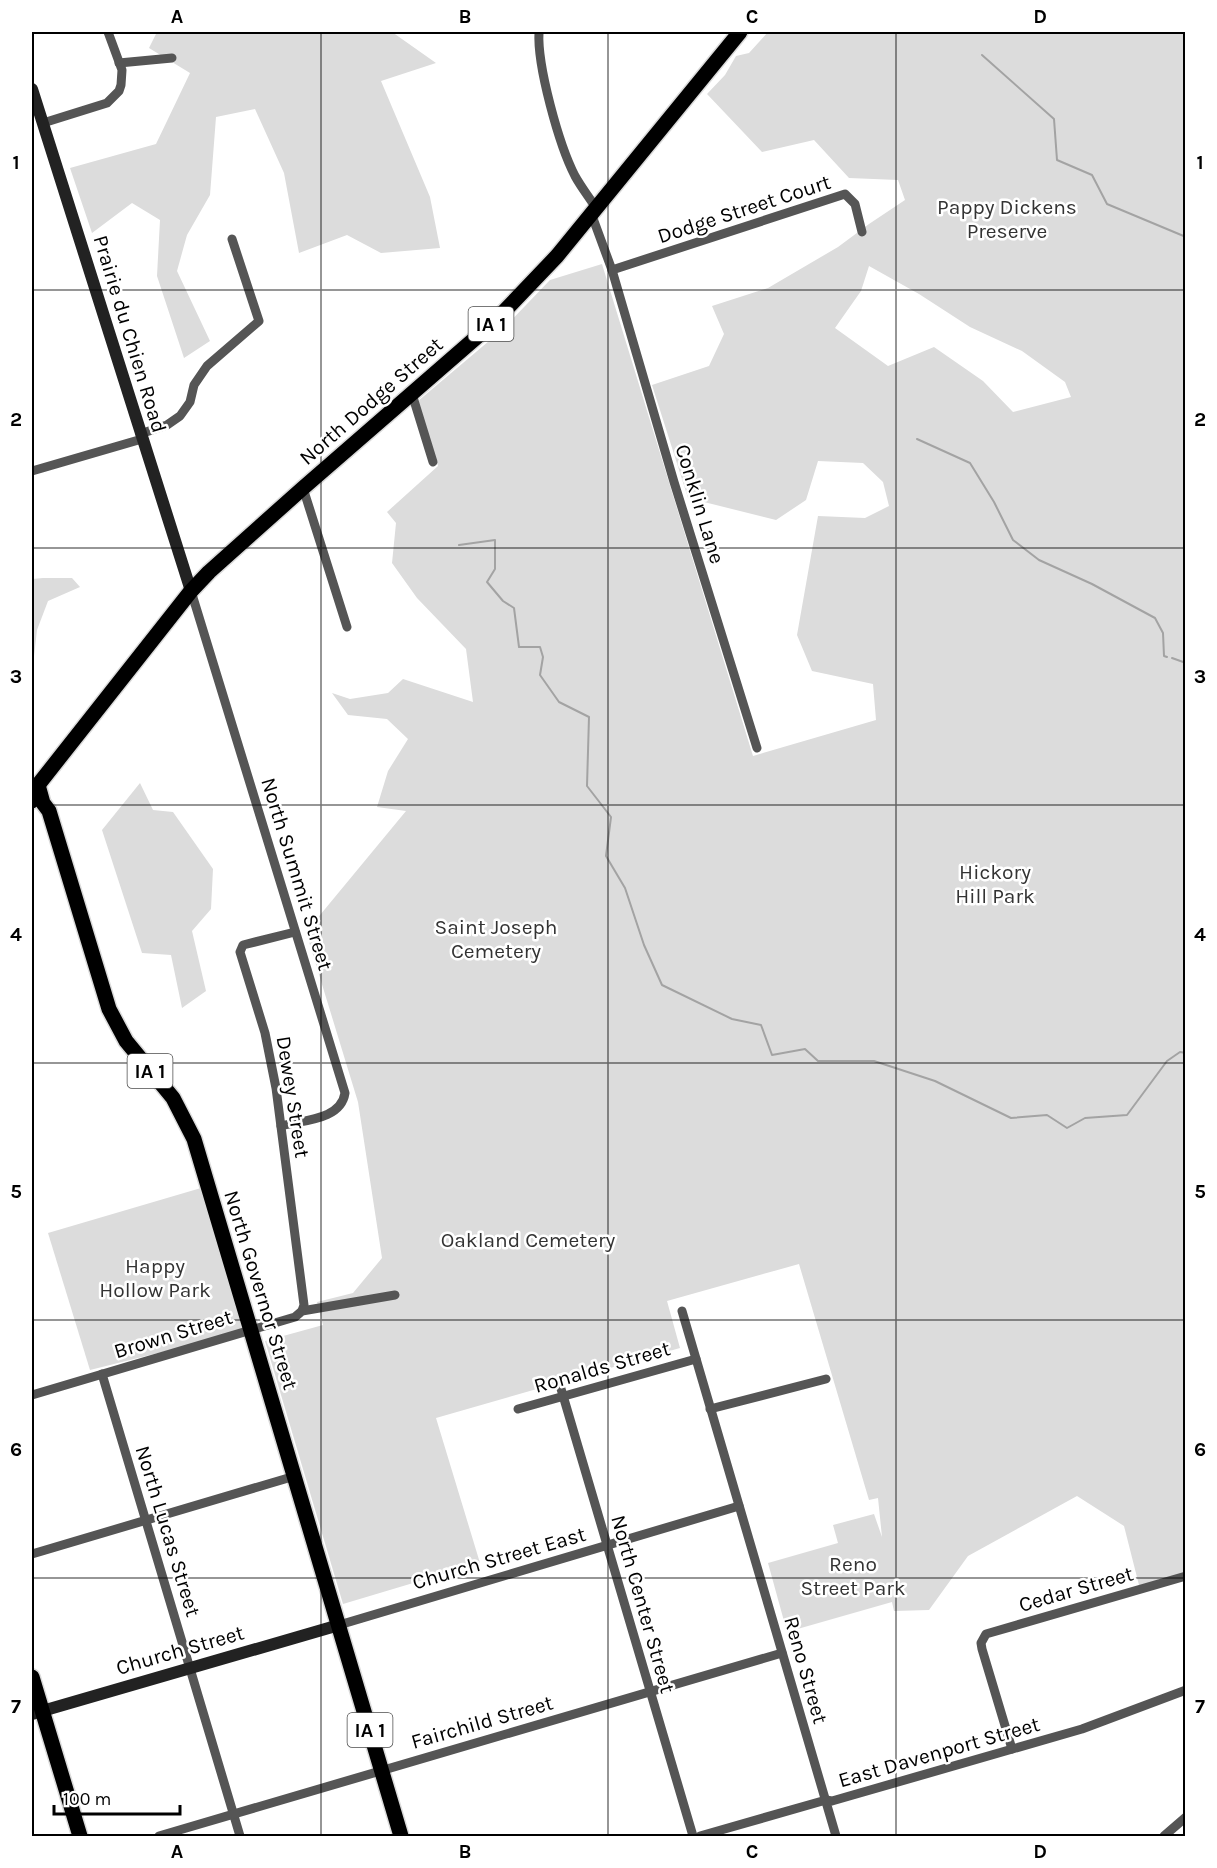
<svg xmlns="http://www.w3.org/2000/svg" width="1217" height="1868" font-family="Karla,sans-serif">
<rect width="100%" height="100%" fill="#fff"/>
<!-- green -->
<g fill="#dcdcdc" fill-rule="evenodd">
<polygon points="157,32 392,32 436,63 381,81 430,197 440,248 381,253 347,235 299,253 284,173 255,109 216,117 210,195 187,235 177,271 210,341 184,358 157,276 160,220 132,203 92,233 70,168 156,144 190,73 149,48"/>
<path d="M 768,32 L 1185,32 L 1185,1576 L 1140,1589 L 1124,1526 L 1077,1496 L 968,1556 L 929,1610 L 894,1611 L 892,1602 L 787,1632 L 768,1563 L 838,1543 L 833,1525 L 874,1514 L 882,1537 L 878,1498 L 869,1500 L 799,1264 L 667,1301 L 680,1348 L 436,1418 L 480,1563 L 343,1604 L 265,1341 L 323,1325 L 317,1302 L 353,1293 L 382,1258 L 358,1102 L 306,932 L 406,811 L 377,807 L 388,771 L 408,739 L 387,719 L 348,715 L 332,693 L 350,699 L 388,693 L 403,679 L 473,702 L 466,649 L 417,598 L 392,563 L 396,523 L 387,512 L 438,466 L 418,401 L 502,330 L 550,280 L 602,264 L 753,756 L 876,720 L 873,684 L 812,671 L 797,635 L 818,516 L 865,518 L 889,506 L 883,482 L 863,463 L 818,461 L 806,500 L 776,520 L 688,498 L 652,385 L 709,366 L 724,334 L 712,306 L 768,288 L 838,247 L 869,224 L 905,200 L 898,180 L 849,178 L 814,140 L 762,152 L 707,94 L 725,75 L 736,56 L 749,53 ZM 869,266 L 919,294 L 970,327 L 1022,351 L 1065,382 L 1071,397 L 1013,412 L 983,381 L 934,347 L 888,366 L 835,328 L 861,291 Z"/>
<polygon points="43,578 72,578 80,587 48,601 37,630 32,674 32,579"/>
<polygon points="140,783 153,810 173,812 213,869 211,909 192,931 206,991 182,1008 171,955 142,953 102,830"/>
<polygon points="201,1188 250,1330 90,1370 48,1233"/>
</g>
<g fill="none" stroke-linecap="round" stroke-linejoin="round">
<!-- stream -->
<g stroke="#a3a3a3" stroke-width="2">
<polyline points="982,55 1054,119 1057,160 1092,175 1107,204 1186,237"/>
<polyline points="917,439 970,463 994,502 1013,540 1039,560 1092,584 1155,618 1163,633 1164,656 1167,657"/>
<polyline points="459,545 495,540 495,569 487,582 503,601 514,608 519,647 540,647 543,657 540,675 559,702 589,717 587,786 611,817 606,856 625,888 644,945 662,985 732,1019 761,1025 772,1055 805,1049 818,1061 874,1061 935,1081 1011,1118 1047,1115 1067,1128 1085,1118 1127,1115 1167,1061 1180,1052 1186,1053"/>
<polyline points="1172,658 1186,663"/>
</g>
<defs>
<g id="primary">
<polyline points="38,785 43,803 49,811 109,1009 126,1041 173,1098 194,1139 401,1836"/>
<polyline points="32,801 38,785 191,591 209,572 303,488 494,322 557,256 740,32"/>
<polyline points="32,1677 80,1836"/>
</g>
</defs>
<!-- primary casing -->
<use href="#primary" stroke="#dbdbdb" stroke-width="18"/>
<!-- street -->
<g stroke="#555" stroke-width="9">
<path d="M 539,32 C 537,66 559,145 575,176 C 581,187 589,197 596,208"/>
<polyline points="119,63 172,58"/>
<polyline points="43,123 107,103 119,91 121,85 122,70 108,32"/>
<polyline points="591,213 612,270 674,482 757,748"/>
<polyline points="612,270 845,194 855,204 862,232"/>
<polyline points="412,394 433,462"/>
<polyline points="140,434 167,425 180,416 190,402 194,385 207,366 259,321 232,239"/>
<polyline points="32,471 142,439"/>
<polyline points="303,488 347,627"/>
<path d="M 191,591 L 345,1093 C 341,1120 303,1120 281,1126"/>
<polyline points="295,932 243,945 240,952 265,1033 276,1088 304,1305 302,1311"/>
<polyline points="682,1311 836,1836"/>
<polyline points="102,1374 240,1836"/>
<polyline points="559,1382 693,1836"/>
<polyline points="32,1395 295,1317 302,1311 395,1295"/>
<polyline points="518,1409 696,1359"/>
<polyline points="710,1409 826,1379"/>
<polyline points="32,1554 295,1476"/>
<polyline points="339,1625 739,1506"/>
<polyline points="1012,1749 982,1649 981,1643 986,1634 1186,1576"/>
<polyline points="159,1836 782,1653"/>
<polyline points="700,1836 826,1800 832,1801 1082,1729 1186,1690"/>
<polyline points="1164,1836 1186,1817"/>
</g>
<!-- secondary -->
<g stroke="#222" stroke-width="12">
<polyline points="32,89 191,591"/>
<polyline points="32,1714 339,1625"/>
</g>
<!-- primary -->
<use href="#primary" stroke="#000" stroke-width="15"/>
</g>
<!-- grid -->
<path fill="none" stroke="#000" stroke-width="1.5" stroke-opacity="0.55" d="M 321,32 L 321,1836M 608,32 L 608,1836M 896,32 L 896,1836M 32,290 L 1186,290M 32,548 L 1186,548M 32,805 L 1186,805M 32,1063 L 1186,1063M 32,1320 L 1186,1320M 32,1578 L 1186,1578"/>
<g text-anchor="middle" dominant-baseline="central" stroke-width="5" stroke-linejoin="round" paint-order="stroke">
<!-- shield labels -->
<g fill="#fff" stroke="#4c4c4c" stroke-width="1.5">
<rect x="468.5" y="307" width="45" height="34" rx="4.5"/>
<rect x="127.5" y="1054" width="45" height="34" rx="4.5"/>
<rect x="347.5" y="1713" width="45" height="34" rx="4.5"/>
</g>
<g font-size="20" font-weight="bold" fill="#000">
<text x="491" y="324">IA 1</text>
<text x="150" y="1071">IA 1</text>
<text x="370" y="1730">IA 1</text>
</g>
<!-- park labels -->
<g font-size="21" fill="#333" stroke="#fff">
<text x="1007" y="207">Pappy Dickens<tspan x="1007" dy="24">Preserve</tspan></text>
<text x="995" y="872">Hickory<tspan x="995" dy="24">Hill Park</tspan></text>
<text x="496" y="927">Saint Joseph<tspan x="496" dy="24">Cemetery</tspan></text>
<text x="528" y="1240">Oakland Cemetery</text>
<text x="155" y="1266">Happy<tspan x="155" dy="24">Hollow Park</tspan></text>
<text x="853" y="1564">Reno<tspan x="853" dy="24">Street Park</tspan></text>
</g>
<!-- street labels -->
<g font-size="21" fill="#000" stroke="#fff">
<text transform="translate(744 209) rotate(-18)">Dodge Street Court</text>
<text transform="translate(130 334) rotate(73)">Prairie du Chien Road</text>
<text transform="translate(371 401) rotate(-41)">North Dodge Street</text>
<text transform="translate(700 504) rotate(73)">Conklin Lane</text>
<text transform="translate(297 874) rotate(73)">North Summit Street</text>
<text transform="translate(293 1097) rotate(81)">Dewey Street</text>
<text transform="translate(261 1290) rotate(73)">North Governor Street</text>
<text transform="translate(173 1334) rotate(-17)">Brown Street</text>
<text transform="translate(602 1367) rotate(-16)">Ronalds Street</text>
<text transform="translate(168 1531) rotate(73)">North Lucas Street</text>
<text transform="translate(499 1558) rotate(-16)">Church Street East</text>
<text transform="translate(1076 1589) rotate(-16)">Cedar Street</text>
<text transform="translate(643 1604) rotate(74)">North Center Street</text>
<text transform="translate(180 1650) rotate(-16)">Church Street</text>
<text transform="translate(806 1670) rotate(74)">Reno Street</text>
<text transform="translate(482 1722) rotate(-16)">Fairchild Street</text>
<text transform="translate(939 1752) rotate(-16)">East Davenport Street</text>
</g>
</g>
<!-- border -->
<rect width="1217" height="1868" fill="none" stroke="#ffffff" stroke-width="66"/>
<!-- scale -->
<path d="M54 1805v9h126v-9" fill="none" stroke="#000000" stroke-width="3"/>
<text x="63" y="1805" font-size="18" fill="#000000" stroke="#ffffff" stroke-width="4.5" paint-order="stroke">100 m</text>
<rect x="33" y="33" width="1151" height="1802" fill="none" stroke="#000" stroke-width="2"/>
<g font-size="20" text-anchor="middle" font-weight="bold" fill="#000">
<text x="177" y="23">A</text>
<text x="465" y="23">B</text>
<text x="752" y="23">C</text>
<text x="1040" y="23">D</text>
<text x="16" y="169">1</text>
<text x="1200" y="169">1</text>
<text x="16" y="426">2</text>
<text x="1200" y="426">2</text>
<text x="16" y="683">3</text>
<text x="1200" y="683">3</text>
<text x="16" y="941">4</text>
<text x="1200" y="941">4</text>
<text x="16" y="1198">5</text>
<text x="1200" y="1198">5</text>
<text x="16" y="1456">6</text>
<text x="1200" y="1456">6</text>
<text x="16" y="1713">7</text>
<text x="1200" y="1713">7</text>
<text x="177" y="1858">A</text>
<text x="465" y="1858">B</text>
<text x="752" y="1858">C</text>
<text x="1040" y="1858">D</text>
</g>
</svg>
